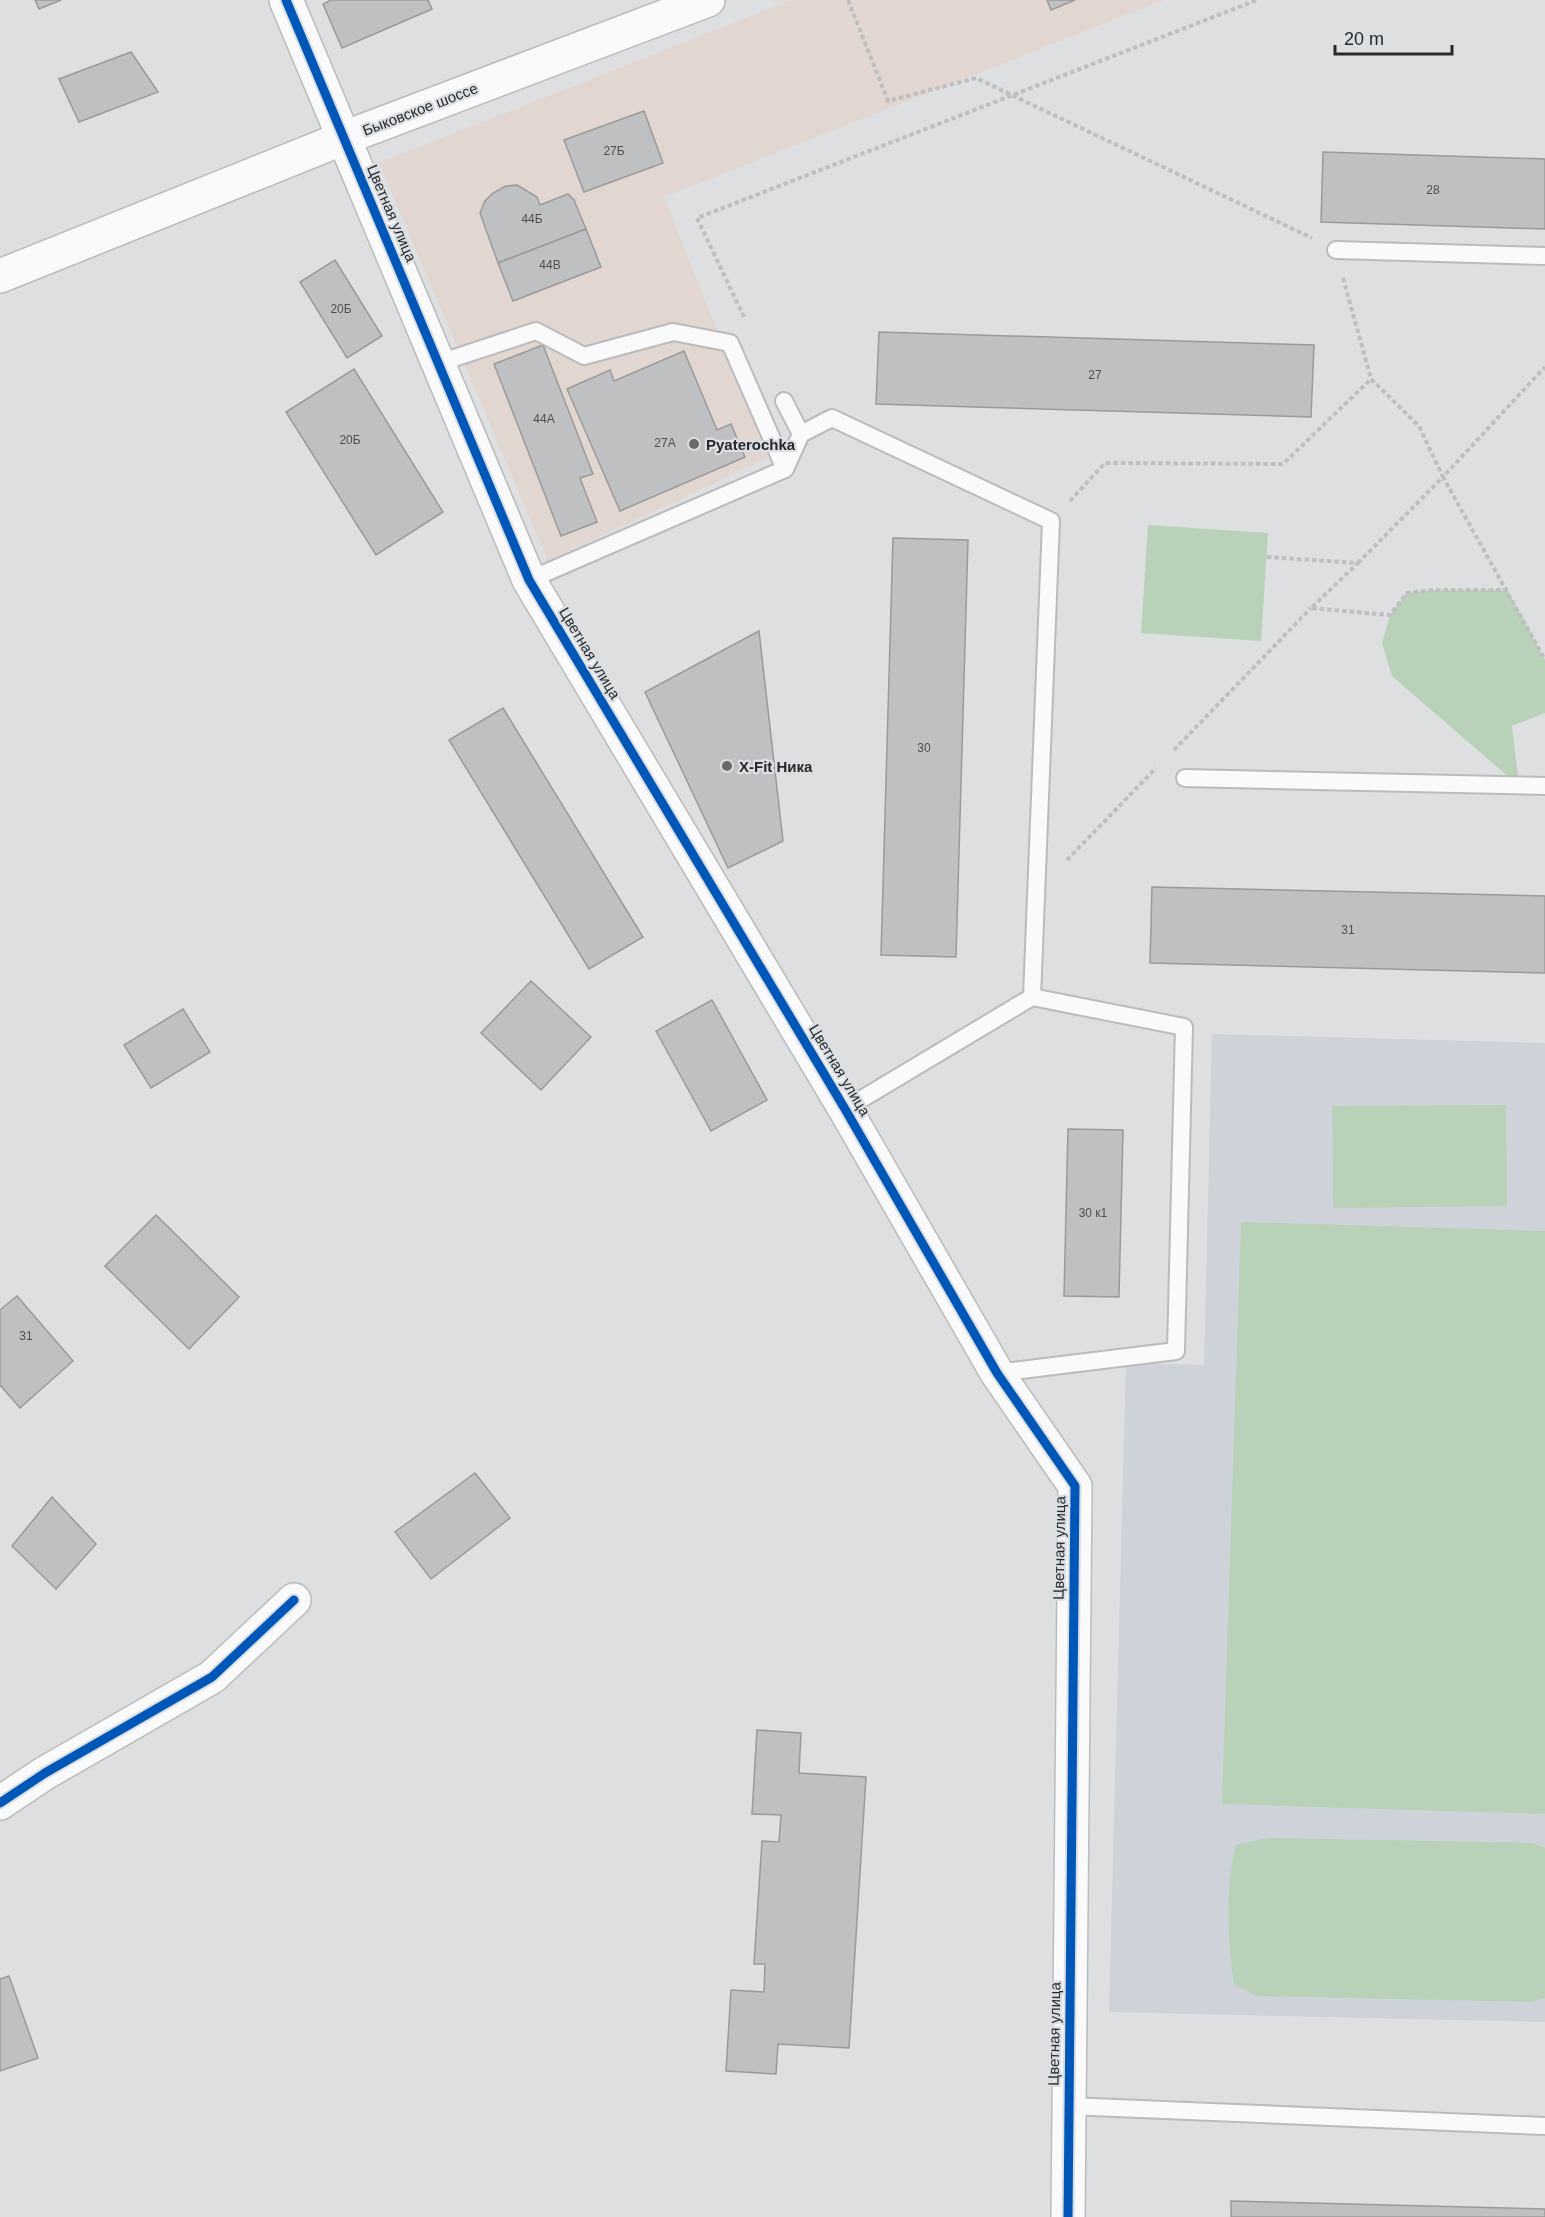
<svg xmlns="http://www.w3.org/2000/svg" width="1545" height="2217" font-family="Helvetica,sans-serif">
<rect width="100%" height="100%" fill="#dddfe1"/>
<!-- commercial -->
<polygon fill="#e1d7d0" points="792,0 1164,0 664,197 768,458 548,561 379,163"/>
<!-- built -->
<polygon fill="#cdd3d9" points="1212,1034 1545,1043 1545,2022 1109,2012 1126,1363 1204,1365"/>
<!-- green -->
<g fill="#b9d1b8">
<polygon points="1148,525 1268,533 1261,641 1141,633"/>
<polygon points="1434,590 1507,590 1545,660 1545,713 1512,726 1519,786 1392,676 1382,643 1390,615 1407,593"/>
<polygon points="1506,1105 1507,1206 1333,1208 1332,1106"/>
<polygon points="1241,1222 1545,1231 1545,1814 1222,1804"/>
<path d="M 1268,1838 L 1533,1843 L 1545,1848 L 1545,1998 L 1532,2002 L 1257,1996 L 1234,1984 C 1227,1938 1225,1890 1236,1845 Z"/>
</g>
<!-- building -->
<g fill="#bfc0c1" stroke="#9a9a9b" stroke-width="1.5">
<polygon points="35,0 61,0 39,9"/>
<polygon points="331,0 428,0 432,9 342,48 323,4"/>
<polygon points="1047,0 1075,0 1051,10"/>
<polygon points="131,52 158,92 79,122 59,79"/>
<polygon points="644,111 663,163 584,192 564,140"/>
<polygon points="1323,152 1545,159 1545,229 1321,222"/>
<polygon points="517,185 537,197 540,205 568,194 574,200 586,229 498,263 480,213 485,201 493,193 506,186"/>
<polygon points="586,229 601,267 513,301 498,263"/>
<polygon points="335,260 382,336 347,358 300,282"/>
<polygon points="879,332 1314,345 1311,417 876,404"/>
<polygon points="543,345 593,474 580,478 597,522 561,536 494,364"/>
<polygon points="684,351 717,430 731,424 745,457 620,511 567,389 610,370 614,381"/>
<polygon points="354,369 443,512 376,555 286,412"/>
<polygon points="893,538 968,540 956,957 881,955"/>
<polygon points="759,631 783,841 728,868 645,692"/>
<polygon points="503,708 643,937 589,969 449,740"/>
<polygon points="1152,887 1545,896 1545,973 1150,963"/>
<polygon points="531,981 591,1037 541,1090 481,1033"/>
<polygon points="712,1000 767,1100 711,1131 656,1031"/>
<polygon points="183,1009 210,1052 151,1088 124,1045"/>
<polygon points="1068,1129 1123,1130 1119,1297 1064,1296"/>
<polygon points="156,1215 239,1297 189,1349 105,1266"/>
<polygon points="17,1296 73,1361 20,1408 0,1385 0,1310"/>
<polygon points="475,1473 510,1518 431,1579 395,1532"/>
<polygon points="52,1497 96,1544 56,1589 12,1546"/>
<polygon points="757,1730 801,1733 799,1773 866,1777 849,2048 778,2044 776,2074 726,2071 731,1990 764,1992 765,1964 754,1964 762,1841 779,1842 781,1815 752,1814"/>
<polygon points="9,1976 38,2058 0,2071 0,1979"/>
<polygon points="1231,2201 1545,2209 1545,2217 1231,2217"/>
</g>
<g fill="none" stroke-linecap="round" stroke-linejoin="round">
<defs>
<g id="service">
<polyline points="1336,250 1545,256"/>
<polyline points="439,363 536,331 584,356 673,332 730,343 785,469"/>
<polyline points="784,401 801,434"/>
<polyline points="529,580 785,469 801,434 832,418 1051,521 1032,997 845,1109"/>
<polyline points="1185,778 1545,786"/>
<polyline points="997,1373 1176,1351 1184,1027 1032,997"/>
<polyline points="1068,2106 1545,2126"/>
</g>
<g id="minor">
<polyline points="286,0 529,580 845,1109 997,1373 1075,1486 1068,2217"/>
<polyline points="0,1803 45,1773 212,1677 294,1600"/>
</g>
<polyline id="primary" points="0,276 344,138 708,0"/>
</defs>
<!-- service casing -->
<use href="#service" stroke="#b9bbbd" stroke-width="20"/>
<!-- minor casing -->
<use href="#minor" stroke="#b9bbbd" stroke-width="36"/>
<!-- primary casing -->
<use href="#primary" stroke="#b9bbbd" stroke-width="36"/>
<!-- path -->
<g stroke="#bebfbf" stroke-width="4" stroke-dasharray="4.5 3" stroke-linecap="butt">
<polyline points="848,0 888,101 976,78 1312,238"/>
<polyline points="1343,278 1371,379 1419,426 1443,477 1545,367"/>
<polyline points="744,317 697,218 1257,0"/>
<polyline points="1070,501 1105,463 1283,464 1371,379"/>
<polyline points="1267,557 1358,563 1311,608 1390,615 1407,593 1434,590 1507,590"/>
<polyline points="1358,563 1443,477 1545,660"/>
<polyline points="1174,750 1311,608"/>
<polyline points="1067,860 1156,768"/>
</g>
<!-- service -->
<use href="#service" stroke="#fafafa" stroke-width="16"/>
<!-- minor -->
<use href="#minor" stroke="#fafafa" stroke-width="33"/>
<!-- primary -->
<use href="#primary" stroke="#fafafa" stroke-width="33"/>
<defs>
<g id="cycleway">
<polyline points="286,0 529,580 845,1109 997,1373 1075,1486 1068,2217"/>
<polyline points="0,1803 45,1773 212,1677 294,1600"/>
</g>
</defs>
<!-- cycleway casing -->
<use href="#cycleway" stroke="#dbdfe3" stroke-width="13"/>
<!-- cycleway -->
<use href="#cycleway" stroke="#0057b8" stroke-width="9"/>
</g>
<!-- markers -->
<g fill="#67696a" stroke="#dbdfe3" stroke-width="2">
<circle cx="694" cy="444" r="6"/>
<circle cx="727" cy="766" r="6"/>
</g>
<g text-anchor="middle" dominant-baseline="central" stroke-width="4.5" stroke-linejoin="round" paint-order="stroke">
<!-- number labels -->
<g font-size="12" fill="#4d4f50">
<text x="614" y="151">27Б</text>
<text x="1433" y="190">28</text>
<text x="532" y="219">44Б</text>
<text x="550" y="265">44В</text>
<text x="341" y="309">20Б</text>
<text x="1095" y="375">27</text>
<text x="544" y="419">44А</text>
<text x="350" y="440">20Б</text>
<text x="665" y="443">27А</text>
<text x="924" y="748">30</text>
<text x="1348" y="930">31</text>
<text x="1093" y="1213">30 к1</text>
<text x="26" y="1336">31</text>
</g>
<!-- street labels -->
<g font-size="15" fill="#27292a" stroke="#dbdfe3">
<text transform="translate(420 109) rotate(-21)">Быковское шоссе</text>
<text transform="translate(392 213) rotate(67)">Цветная улица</text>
<text transform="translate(590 653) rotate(59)">Цветная улица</text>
<text transform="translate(840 1070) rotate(59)">Цветная улица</text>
<text transform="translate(1059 1548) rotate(-89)">Цветная улица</text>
<text transform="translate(1054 2034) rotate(-89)">Цветная улица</text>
</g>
<!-- poi labels -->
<g font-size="15" font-weight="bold" fill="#27292a" stroke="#dbdfe3" text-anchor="start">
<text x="706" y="444">Pyaterochka</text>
<text x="739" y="766">X-Fit Ника</text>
</g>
</g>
<!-- scale -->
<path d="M1335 45v9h117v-9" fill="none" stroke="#27292a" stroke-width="3"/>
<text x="1344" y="45" font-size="18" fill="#27292a" stroke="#dbdfe3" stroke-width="4.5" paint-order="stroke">20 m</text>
</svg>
